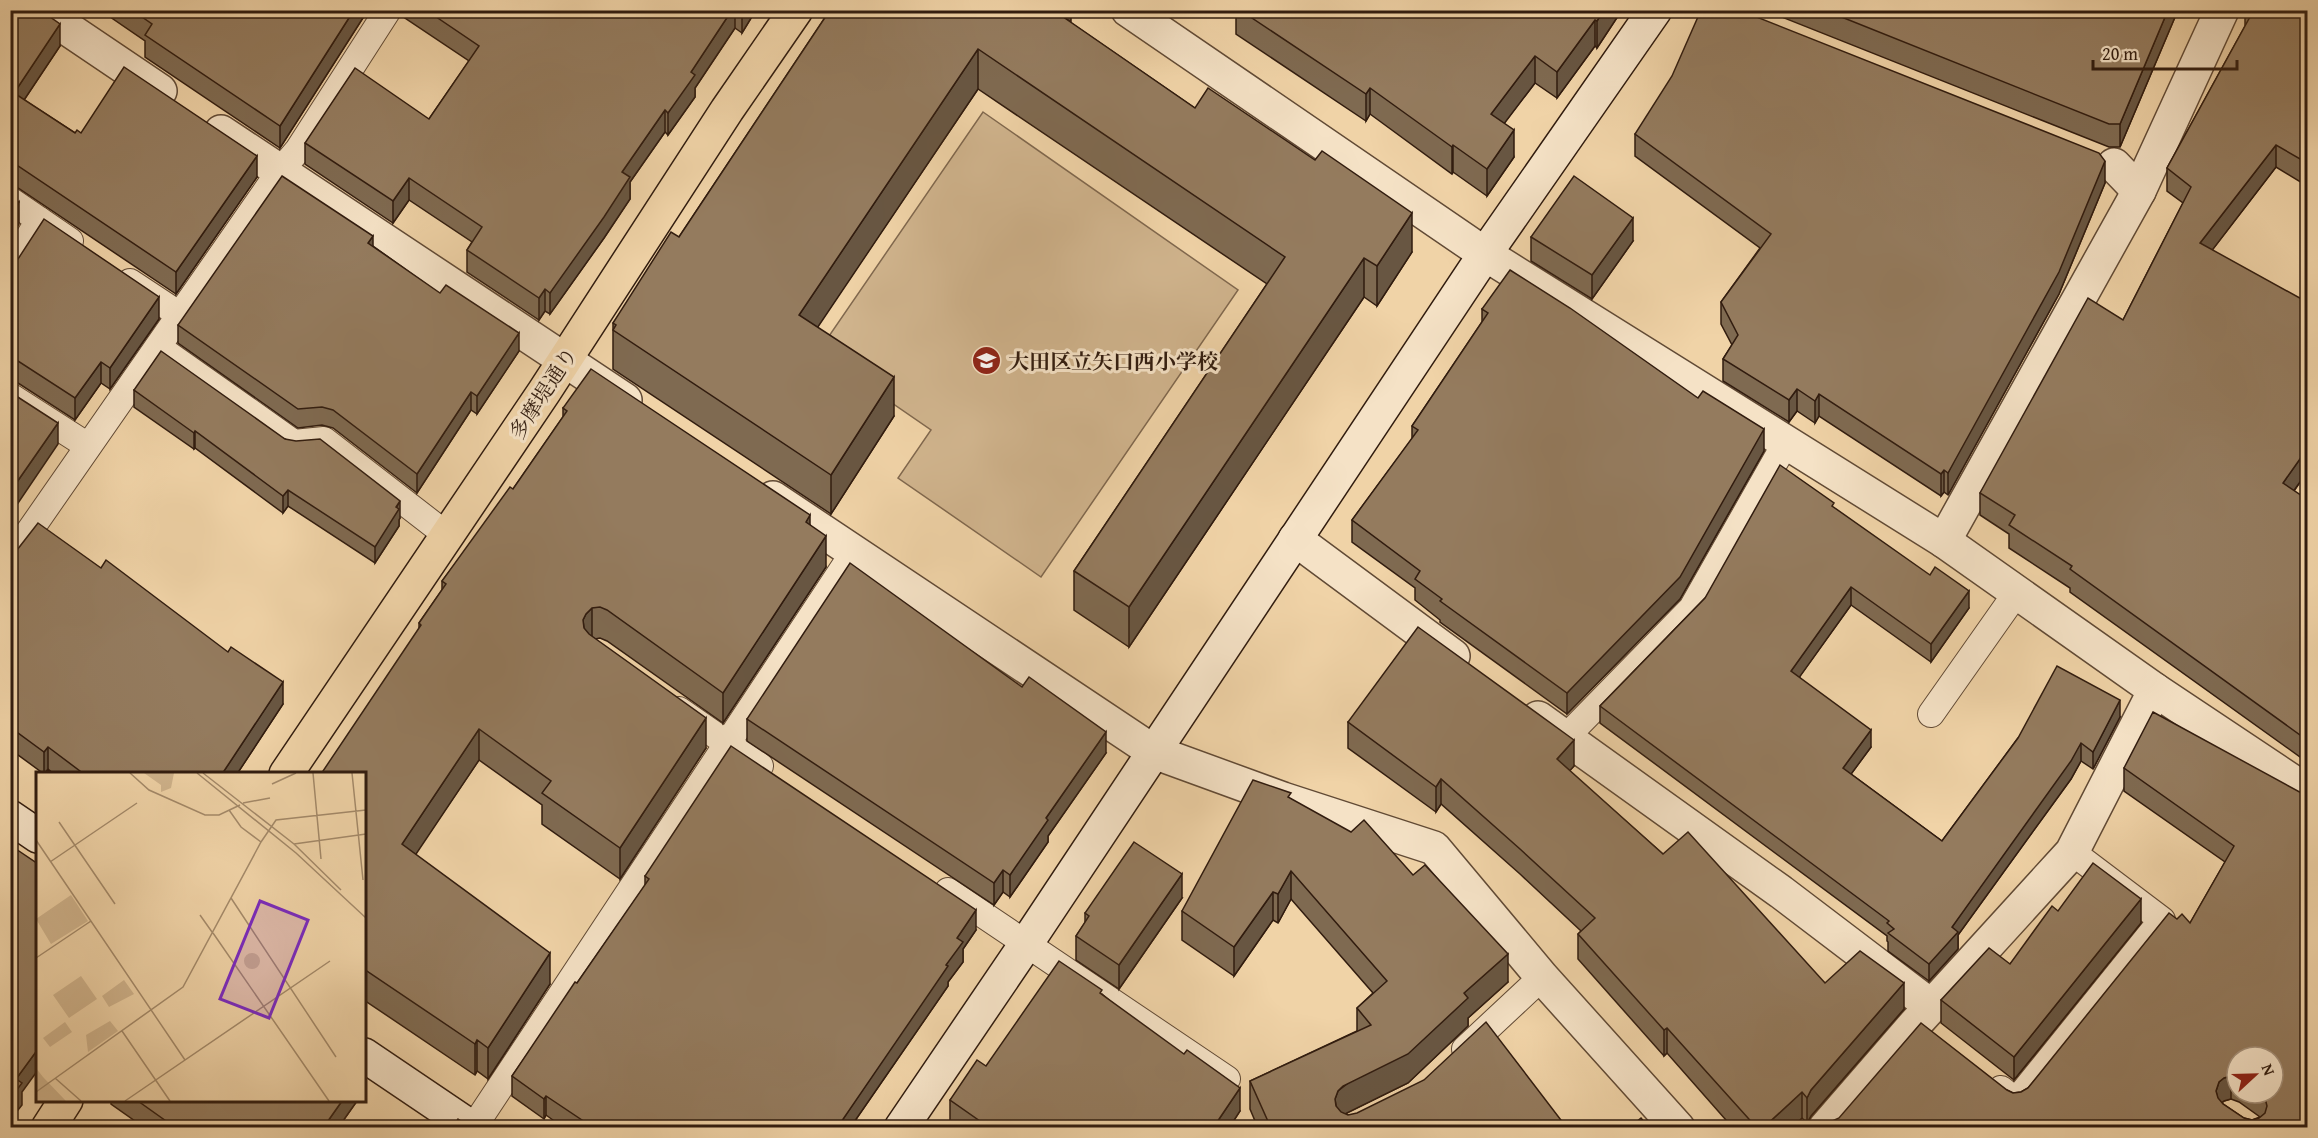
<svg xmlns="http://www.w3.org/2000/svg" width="2318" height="1138" font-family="'Gentium Book Plus','Noto Serif JP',serif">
<rect width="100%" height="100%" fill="#f0d3a7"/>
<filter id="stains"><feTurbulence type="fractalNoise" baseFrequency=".00333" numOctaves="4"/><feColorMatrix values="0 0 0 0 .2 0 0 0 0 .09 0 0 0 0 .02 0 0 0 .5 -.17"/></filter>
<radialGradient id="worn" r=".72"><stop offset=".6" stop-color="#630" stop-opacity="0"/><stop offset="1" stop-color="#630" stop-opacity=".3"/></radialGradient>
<!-- green -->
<polygon fill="#d0b48d" stroke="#80684e" stroke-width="1.5" points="983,112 1238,290 1041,577 898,478 931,430 818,352"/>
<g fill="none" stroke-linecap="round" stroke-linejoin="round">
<defs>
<g id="lane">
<polyline points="10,200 70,241"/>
<polyline points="10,268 39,220"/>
<polyline points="130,282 180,315"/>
<polyline points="158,347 294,443 324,440 448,536"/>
<polyline points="10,396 88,446"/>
<polyline points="10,559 280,171 298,150 388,10"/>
<polyline points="679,710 760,766"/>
<polyline points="1931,714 2017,592"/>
<polyline points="1565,738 1692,608 1785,444"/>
<polyline points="948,891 1227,1079"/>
<polyline points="1465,1049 1542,977"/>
<polyline points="2001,1089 2016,1101 2162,920 2072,852"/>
<polyline points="473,1128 854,552"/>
</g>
<g id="street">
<polyline points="40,10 160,91"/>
<polyline points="1128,10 1485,254 1944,541 2155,690 2308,792"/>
<polyline points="221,132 625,400"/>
<polyline points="2114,165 2139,191"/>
<polyline points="773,498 1154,752 1283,799 1434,848 1542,977 1678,1128"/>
<polyline points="1295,539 1453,656"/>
<polyline points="1944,541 2139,191 2222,10"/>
<polyline points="1538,718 1781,892 1931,1006"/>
<polyline points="1825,1128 1916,1023 2072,852 2155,690"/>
</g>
<g id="secondary">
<polyline points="10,817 38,836"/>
<polyline points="364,1055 472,1128"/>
<polyline points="901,1128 1026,944 1485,254 1655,10"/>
</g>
<g id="primary">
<polyline points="286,774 544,392 727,110 796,10"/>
<polyline points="48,1128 66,1100"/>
</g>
</defs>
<!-- lane casing -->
<use href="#lane" stroke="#614a35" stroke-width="28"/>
<!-- street casing -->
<use href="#street" stroke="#614a35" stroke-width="36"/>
<!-- secondary casing -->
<use href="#secondary" stroke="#311c0f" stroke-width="36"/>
<!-- primary casing -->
<use href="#primary" stroke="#311c0f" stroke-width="36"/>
<!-- lane -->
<use href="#lane" stroke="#f5e2c6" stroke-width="26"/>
<!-- street -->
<use href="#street" stroke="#f5e2c6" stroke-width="33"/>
<!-- secondary -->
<use href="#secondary" stroke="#f5e2c6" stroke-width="33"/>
<!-- primary -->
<use href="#primary" stroke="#f0d3a7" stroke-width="33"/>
</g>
<!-- wall -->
<g fill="#7f6a51" stroke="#311c0f" stroke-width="1.5" fill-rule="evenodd">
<polygon points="10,10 60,46 24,100 75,133 81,133 257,177 176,294 18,188 10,185"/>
<polygon points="75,10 84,10 81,15"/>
<polygon points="100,10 368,10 280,148 145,57 145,41"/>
<polygon points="402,10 756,10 742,33 735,28 695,88 695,97 668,135 665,132 630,182 630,199 604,238 550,314 545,311 539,320 467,272 467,250 472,242 409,200 393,223 305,164 305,143 429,119 469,61 402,16"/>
<polygon points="830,10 1071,10 1070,22 1195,108 1412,252 1377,306 1364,297 1129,647 1074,610 1074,571 1267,284 978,89 817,327 894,416 831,514 613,369 613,323 679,237"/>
<polygon points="1236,10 1622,10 1597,48 1595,46 1557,98 1535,83 1504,123 1514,157 1487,196 1453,172 1452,174 1370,114 1366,121 1236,34"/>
<polygon points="1764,10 2178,10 2120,147 2109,147"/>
<polygon points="2307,10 2307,186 2276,167 2212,250 2307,472 2294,491 2305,503 2307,505 2307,762 2070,592 2070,588 2009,548 2009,534 1980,515 1980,493 2123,320 2183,203 2167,191 2167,168 2245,26 2245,11"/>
<polygon points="1635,134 2105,183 2059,294 1948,495 1944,492 1941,496 1819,416 1815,423 1797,411 1789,422 1723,381 1723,359 1732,345 1721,324 1721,302 1760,248 1635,156"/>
<polygon points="1531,237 1633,241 1592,299 1531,261"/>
<polygon points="373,246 519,351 477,414 471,410 417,493 333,428 322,425 298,428 178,343 178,325"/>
<polygon points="10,261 159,319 110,389 101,383 75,420 18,383 10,381"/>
<polygon points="1482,309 1764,451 1680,599 1567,714 1440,622 1440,620 1415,600 1415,588 1352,542 1352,520 1412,439 1412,426 1482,322"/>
<polygon points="134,390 285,439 400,518 399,520 399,526 375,563 288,506 283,513 195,448 194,449 134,407"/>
<polygon points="563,408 810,525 826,567 723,723 607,641 600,638 595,639 706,748 620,879 542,824 542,805 479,760 415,854 550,984 488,1079 477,1071 475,1075 364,1000 364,774 419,628 419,623 442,590 442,581 513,489 563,417"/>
<polygon points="1834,508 1969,608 1931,662 1851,605 1799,677 1871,747 1851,774 1942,841 2018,738 2120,717 2093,769 2081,761 2071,779 1958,935 1958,949 1929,981 1888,951 1888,942 1887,941 1887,936 1600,723 1600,706 1705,598"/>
<polygon points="10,552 283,704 237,774 54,774 48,769 44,774 10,749"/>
<polygon points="747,719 1106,753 1048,836 1048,842 1010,897 1003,892 994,905 747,741"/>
<polygon points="1348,722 1574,766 1569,771 1663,854 1825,983 1904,1009 1811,1116 1807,1123 1802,1118 1792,1128 1733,1128 1667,1053 1664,1056 1578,959 1578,934 1581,931 1520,874 1441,804 1436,812 1348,748"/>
<path d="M 2124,768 L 2307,796 L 2307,1128 L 1828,1128 L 1828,1123 L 2007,1090 L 2013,1093 L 2021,1092 L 2028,1088 L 2177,919 L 2190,923 L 2225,862 L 2124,791 ZM 2237,1057 L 2273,1093 L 2237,1093 ZM 2231,1099 L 2239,1102 L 2260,1117 L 2252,1120 L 2244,1118 L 2222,1103 L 2224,1101 Z"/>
<polygon points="1291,799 1508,982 1468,1018 1468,1026 1408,1083 1346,1113 1348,1115 1567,1128 1258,1128 1250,1109 1250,1081 1357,1031 1357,1008 1373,993 1291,899 1278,923 1273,920 1234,976 1182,940 1182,911"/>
<polygon points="645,876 976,930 963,949 963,962 948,982 948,986 850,1128 564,1128 546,1115 544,1119 512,1096 512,1076 645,886"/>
<polygon points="1182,898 1119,989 1076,960 1076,936 1085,923 1085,913"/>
<polygon points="2058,911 2141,923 2014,1080 1941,1023 1941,1000 2010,964"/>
<polygon points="1102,994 1240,1111 1229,1128 957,1128 950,1123 950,1100 986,1066"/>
<polygon points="111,1101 357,1101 338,1128 145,1128 111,1104"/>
</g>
<!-- shaded-wall -->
<g fill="#685642" stroke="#311c0f" stroke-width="1.5">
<polygon points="354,10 368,10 280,148 280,126"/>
<polygon points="732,10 735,10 735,28 695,88 695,97 668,135 668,113 691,72"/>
<polygon points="743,10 756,10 742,33 742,11"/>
<polygon points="1052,10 1071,10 1071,22"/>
<polygon points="1604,10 1622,10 1597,48 1597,21"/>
<polygon points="2168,10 2178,10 2120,147 2120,124"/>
<polygon points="1595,20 1595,46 1557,98 1557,72"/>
<polygon points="60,24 60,46 14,115 14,93"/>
<polygon points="978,49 978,89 799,355 799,315"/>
<polygon points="1535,56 1535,83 1491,141 1491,114"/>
<polygon points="1370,88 1370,114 1366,121 1366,94"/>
<polygon points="665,110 665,132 630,182 630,199 604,238 550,314 550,293 622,172"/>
<polygon points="1514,130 1514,157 1487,196 1487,169"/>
<polygon points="1453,145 1453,172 1452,174 1452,147"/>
<polygon points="2276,145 2276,167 2200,266 2200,243"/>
<polygon points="257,156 257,177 176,294 176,272"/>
<polygon points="2105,161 2105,183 2059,294 1948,495 1948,473"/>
<polygon points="409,178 409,200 393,223 393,201"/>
<polygon points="19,202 19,224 10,238 10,216"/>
<polygon points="1412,213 1412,252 1377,306 1377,266"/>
<polygon points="1633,218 1633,241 1592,299 1592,275"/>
<polygon points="373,236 373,254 368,243"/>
<polygon points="1364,258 1364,297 1129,647 1129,607"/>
<polygon points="545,289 545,311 539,320 539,298"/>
<polygon points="159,297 159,319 110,389 110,368"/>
<polygon points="519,333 519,351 477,414 477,396"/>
<polygon points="101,362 101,383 75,420 75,398"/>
<polygon points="894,377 894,416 831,514 831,475"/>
<polygon points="1797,389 1797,411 1789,422 1789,400"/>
<polygon points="471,392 471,410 417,493 417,474"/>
<polygon points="1819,394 1819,416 1815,423 1815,401"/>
<polygon points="58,423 58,444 14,509 14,528 10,532 10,492"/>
<polygon points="1764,429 1764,451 1680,599 1567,714 1567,693"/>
<polygon points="195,431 195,448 194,449 194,433"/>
<polygon points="2307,449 2307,472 2283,506 2283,483"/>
<polygon points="1944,470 1944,492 1941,496 1941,474"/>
<polygon points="288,490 288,506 283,513 283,496"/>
<polygon points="400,501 400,518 399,520 399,526 375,563 375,547"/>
<polygon points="810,515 810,546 806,522"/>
<polygon points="826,536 826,567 723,723 723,693"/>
<polygon points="1851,587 1851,605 1791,689 1791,671"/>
<polygon points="1969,591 1969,608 1931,662 1931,644"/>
<polygon points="592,608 592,639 586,645 583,620 586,614"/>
<polygon points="283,682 283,704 237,774 222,774"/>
<polygon points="2120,700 2120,717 2093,769 2093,752"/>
<polygon points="706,718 706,748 620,879 620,848"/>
<polygon points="479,729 479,760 402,875 402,844"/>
<polygon points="1871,730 1871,747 1843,785 1843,768"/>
<polygon points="1106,732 1106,753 1048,836 1048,842 1010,897 1010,875 1046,818"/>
<polygon points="1574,740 1574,766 1557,785 1557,759"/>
<polygon points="2081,743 2081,761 2071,779 1958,935 1958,949 1929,981 1929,964 1952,927"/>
<polygon points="48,747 48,769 44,774 44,752"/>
<polygon points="1441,779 1441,804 1436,812 1436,787"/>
<polygon points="1003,870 1003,892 994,905 994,883"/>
<polygon points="1291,871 1291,899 1278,923 1278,894"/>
<polygon points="1182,874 1182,898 1119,989 1119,965"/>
<polygon points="1273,892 1273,920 1234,976 1234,947"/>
<polygon points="2141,899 2141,923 2014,1080 2014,1057"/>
<polygon points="976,910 976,930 963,949 963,962 948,982 948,986 850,1128 837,1128 946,965 957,938"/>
<polygon points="550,953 550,984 488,1079 488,1048"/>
<polygon points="1508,954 1508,982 1468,1018 1468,1026 1408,1083 1343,1115 1338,1119 1335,1099 1338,1091 1464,993"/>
<polygon points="1904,983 1904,1009 1811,1116 1807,1123 1807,1098 1811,1090"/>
<polygon points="1667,1028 1667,1053 1664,1056 1664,1030"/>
<polygon points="477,1040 477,1071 475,1075 475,1044"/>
<polygon points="38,1049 38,1070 22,1092 22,1105 10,1120 10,1099 16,1079"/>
<polygon points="2231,1076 2231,1099 2224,1101 2219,1105 2216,1091 2219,1082 2224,1078"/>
<polygon points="1240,1088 1240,1111 1229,1128 1213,1128"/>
<polygon points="1802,1092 1802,1118 1792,1128 1763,1128"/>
<polygon points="546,1096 546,1115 544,1119 544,1099"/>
<polygon points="342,1101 357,1101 338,1128 323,1128"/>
</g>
<!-- building -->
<g fill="#947b5e" stroke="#311c0f" stroke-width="1.5" fill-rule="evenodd">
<polygon points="10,10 40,10 60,24 14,93 75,133 77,130 81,133 124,67 257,156 176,272 18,166 10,163"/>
<polygon points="132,10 354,10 280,126 145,35 152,24"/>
<polygon points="426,10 732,10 691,72 695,75 668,113 665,110 622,172 630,177 604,217 550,293 545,289 539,298 467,250 482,227 409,178 393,201 305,143 355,68 429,119 479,46"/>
<polygon points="830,10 1053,10 1195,108 1208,88 1315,160 1322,151 1412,213 1377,266 1364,258 1129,607 1074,571 1285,257 978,49 799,315 894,377 831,475 613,330 616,325 613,323 671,232 679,237"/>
<polygon points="1240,10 1604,10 1597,21 1595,20 1557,72 1535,56 1491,114 1514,130 1487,169 1453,145 1452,147 1370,88 1366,94"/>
<polygon points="1701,10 1739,10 2099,153 2105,161 2059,272 1948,473 1944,470 1941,474 1819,394 1815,401 1797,389 1789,400 1723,359 1738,335 1721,302 1771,234 1635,134 1672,76"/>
<polygon points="1824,10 2168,10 2120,124 2109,124"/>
<polygon points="2245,10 2307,10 2307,163 2276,145 2200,243 2307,302 2307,449 2283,483 2305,498 2302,502 2307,505 2307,740 2070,569 2072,566 2009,525 2015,515 1980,493 2088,298 2123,320 2191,187 2167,168 2251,15 2245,11"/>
<polygon points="282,176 373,236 368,243 440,293 446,285 519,333 477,396 471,392 417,474 333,410 322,407 298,409 178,325"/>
<polygon points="1574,176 1633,218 1592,275 1531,237"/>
<polygon points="10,196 19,202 10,216"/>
<polygon points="44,219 159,297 110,368 101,362 75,398 18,361 10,359 10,261 18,259"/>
<polygon points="1510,270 1570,308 1698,398 1703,391 1764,429 1680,577 1567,693 1440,601 1442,599 1415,579 1420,571 1352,520 1418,430 1412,426 1488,313 1482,309"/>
<polygon points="161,351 285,439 296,441 320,439 400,501 396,507 399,509 375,547 288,490 283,496 195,431 194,433 134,390"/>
<polygon points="591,369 810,515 806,522 826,536 723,693 607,610 600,607 592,608 586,614 583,620 584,628 589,634 706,718 620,848 542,793 551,781 479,729 402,844 550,953 488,1048 477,1040 475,1044 364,969 364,774 321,774 421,625 419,623 446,584 442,581 510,487 513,489 567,411 563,408"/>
<polygon points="10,392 58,423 10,492"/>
<polygon points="1780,465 1834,503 1832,506 1930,575 1935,567 1969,591 1931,644 1851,587 1791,671 1871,730 1843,768 1942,841 2018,738 2057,666 2120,700 2093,752 2081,743 2071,761 1952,927 1958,932 1929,964 1888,933 1894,929 1887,923 1889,921 1600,706 1705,598"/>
<polygon points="38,523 101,568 106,560 228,652 231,647 283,682 222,774 84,774 48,747 44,752 10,727 10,552 17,550"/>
<polygon points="850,563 1022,687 1029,677 1106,732 1046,818 1048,820 1010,875 1003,870 994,883 747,719"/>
<polygon points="1418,627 1574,740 1557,759 1663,854 1688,832 1825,983 1860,951 1904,983 1811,1090 1807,1098 1802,1092 1763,1128 1757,1128 1667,1028 1664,1030 1578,934 1595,918 1520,849 1441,779 1436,787 1348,722"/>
<path d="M 2153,712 L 2307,796 L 2307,1128 L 1832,1128 L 1828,1123 L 1839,1118 L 1921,1023 L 2007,1090 L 2013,1093 L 2021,1092 L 2028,1088 L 2169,913 L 2177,919 L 2182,914 L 2190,923 L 2234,846 L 2124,768 ZM 2237,1057 L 2273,1057 L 2273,1093 L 2258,1093 L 2265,1098 L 2267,1106 L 2265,1113 L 2259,1118 L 2252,1120 L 2244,1118 L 2223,1104 L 2218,1098 L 2216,1091 L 2219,1082 L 2224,1078 L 2231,1076 L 2237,1078 Z"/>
<polygon points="731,746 976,910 957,938 963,942 946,965 948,966 837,1128 594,1128 546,1096 544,1099 512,1076 575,982 577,983 649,879 645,876"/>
<polygon points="1253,780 1291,793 1288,797 1351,832 1364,820 1413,875 1425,865 1508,954 1464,993 1468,998 1408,1054 1343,1086 1338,1091 1335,1099 1336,1106 1341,1112 1348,1115 1357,1113 1424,1080 1486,1022 1567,1128 1271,1128 1250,1081 1371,1025 1357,1008 1387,981 1291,871 1278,894 1273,892 1234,947 1182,911"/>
<polygon points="1134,842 1182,874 1119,965 1076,936 1089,916 1085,913"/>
<polygon points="10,845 38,864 38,1049 16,1079 22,1083 10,1099"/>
<polygon points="2093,863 2141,899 2014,1057 1941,1000 1989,948 2010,964 2052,906 2058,911"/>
<polygon points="1059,961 1102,990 1100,993 1184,1054 1187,1050 1240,1088 1213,1128 990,1128 950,1100 977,1060 986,1066"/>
<polygon points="138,1101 342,1101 323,1128 176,1128"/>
<polygon points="1641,1118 1649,1128 1629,1128"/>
<polygon points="458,1119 471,1128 452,1128"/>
</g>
<!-- icons -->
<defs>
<symbol id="school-disc" viewBox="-11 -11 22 22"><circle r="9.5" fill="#8f2418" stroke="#f5e2c6"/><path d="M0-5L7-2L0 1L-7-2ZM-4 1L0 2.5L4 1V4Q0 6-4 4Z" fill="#fff"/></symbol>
</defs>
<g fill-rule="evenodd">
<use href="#school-disc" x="970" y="344" width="33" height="33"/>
</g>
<g text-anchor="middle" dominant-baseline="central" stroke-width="6" stroke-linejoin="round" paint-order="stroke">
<!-- poi labels -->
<g font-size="21" font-weight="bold" fill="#311c0f" stroke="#f5e2c6" text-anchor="start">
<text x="1008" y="361">大田区立矢口西小学校</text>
</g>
<!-- street labels -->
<g font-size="21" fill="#311c0f" stroke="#f5e2c6">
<text transform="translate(543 393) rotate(-57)">多摩堤通り</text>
</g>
</g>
<!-- overview -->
<g transform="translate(36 772)">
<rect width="330" height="330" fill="#f0d3a7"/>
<path d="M 108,1 L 138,1 L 135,16 L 125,20 L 125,13 ZM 35,123 L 52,149 L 15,172 L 0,147 ZM208 189a8 8 0 1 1 16 0a8 8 0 1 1-16 0ZM 45,204 L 61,227 L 33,246 L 17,223 ZM 88,208 L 98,222 L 73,235 L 66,224 ZM 74,249 L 82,259 L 52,280 L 50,263 ZM 29,250 L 36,260 L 14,275 L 7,266 ZM 0,296 L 7,305 L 30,329 L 0,329 Z" fill="#d0b48d"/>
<path fill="none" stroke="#a48a6a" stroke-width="1.5" d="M 94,1 L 113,18 L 169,43 L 183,43 L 204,33M 161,1 L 260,81 L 330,146M 167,1 L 258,72 L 305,118M 277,1 L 285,87M 316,1 L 327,108M 236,12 L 260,1M 207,31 L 234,26M 193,38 L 205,55 L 225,70M 23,50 L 79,132M 0,68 L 149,288M 258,72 L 330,62M 14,90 L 101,31M 195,126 L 300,285M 164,143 L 176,160M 177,161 L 293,329M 0,186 L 55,149M 86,259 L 134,329M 19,306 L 45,329M 0,320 L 147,215 L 225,70 L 240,48 L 330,38M 89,329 L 294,189"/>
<path fill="#7b2cbf" fill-opacity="0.15" stroke="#7b2cbf" stroke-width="3" d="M 224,129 L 272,148 L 233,246 L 184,227 Z"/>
<rect width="330" height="330" fill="none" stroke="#311c0f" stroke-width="3"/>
</g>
<!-- margin -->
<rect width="2318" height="1138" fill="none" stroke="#f0d3a7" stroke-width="36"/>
<rect x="12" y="12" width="2294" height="1114" fill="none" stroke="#311c0f" stroke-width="3"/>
<rect x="18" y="18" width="2282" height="1102" fill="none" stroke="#311c0f" stroke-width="1.5"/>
<!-- north arrow -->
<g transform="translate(2255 1075) rotate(68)"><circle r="28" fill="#f5e2c6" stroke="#a7937d" stroke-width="1.5"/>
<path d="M0-4.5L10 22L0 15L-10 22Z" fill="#8f2418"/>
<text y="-9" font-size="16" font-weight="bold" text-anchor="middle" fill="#311c0f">N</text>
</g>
<!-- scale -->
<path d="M2093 60v9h144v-9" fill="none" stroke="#311c0f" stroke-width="3"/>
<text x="2102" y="60" font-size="18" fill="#311c0f" stroke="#f5e2c6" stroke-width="4.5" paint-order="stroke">20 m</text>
<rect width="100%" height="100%" filter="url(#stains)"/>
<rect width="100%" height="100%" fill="url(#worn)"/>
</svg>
